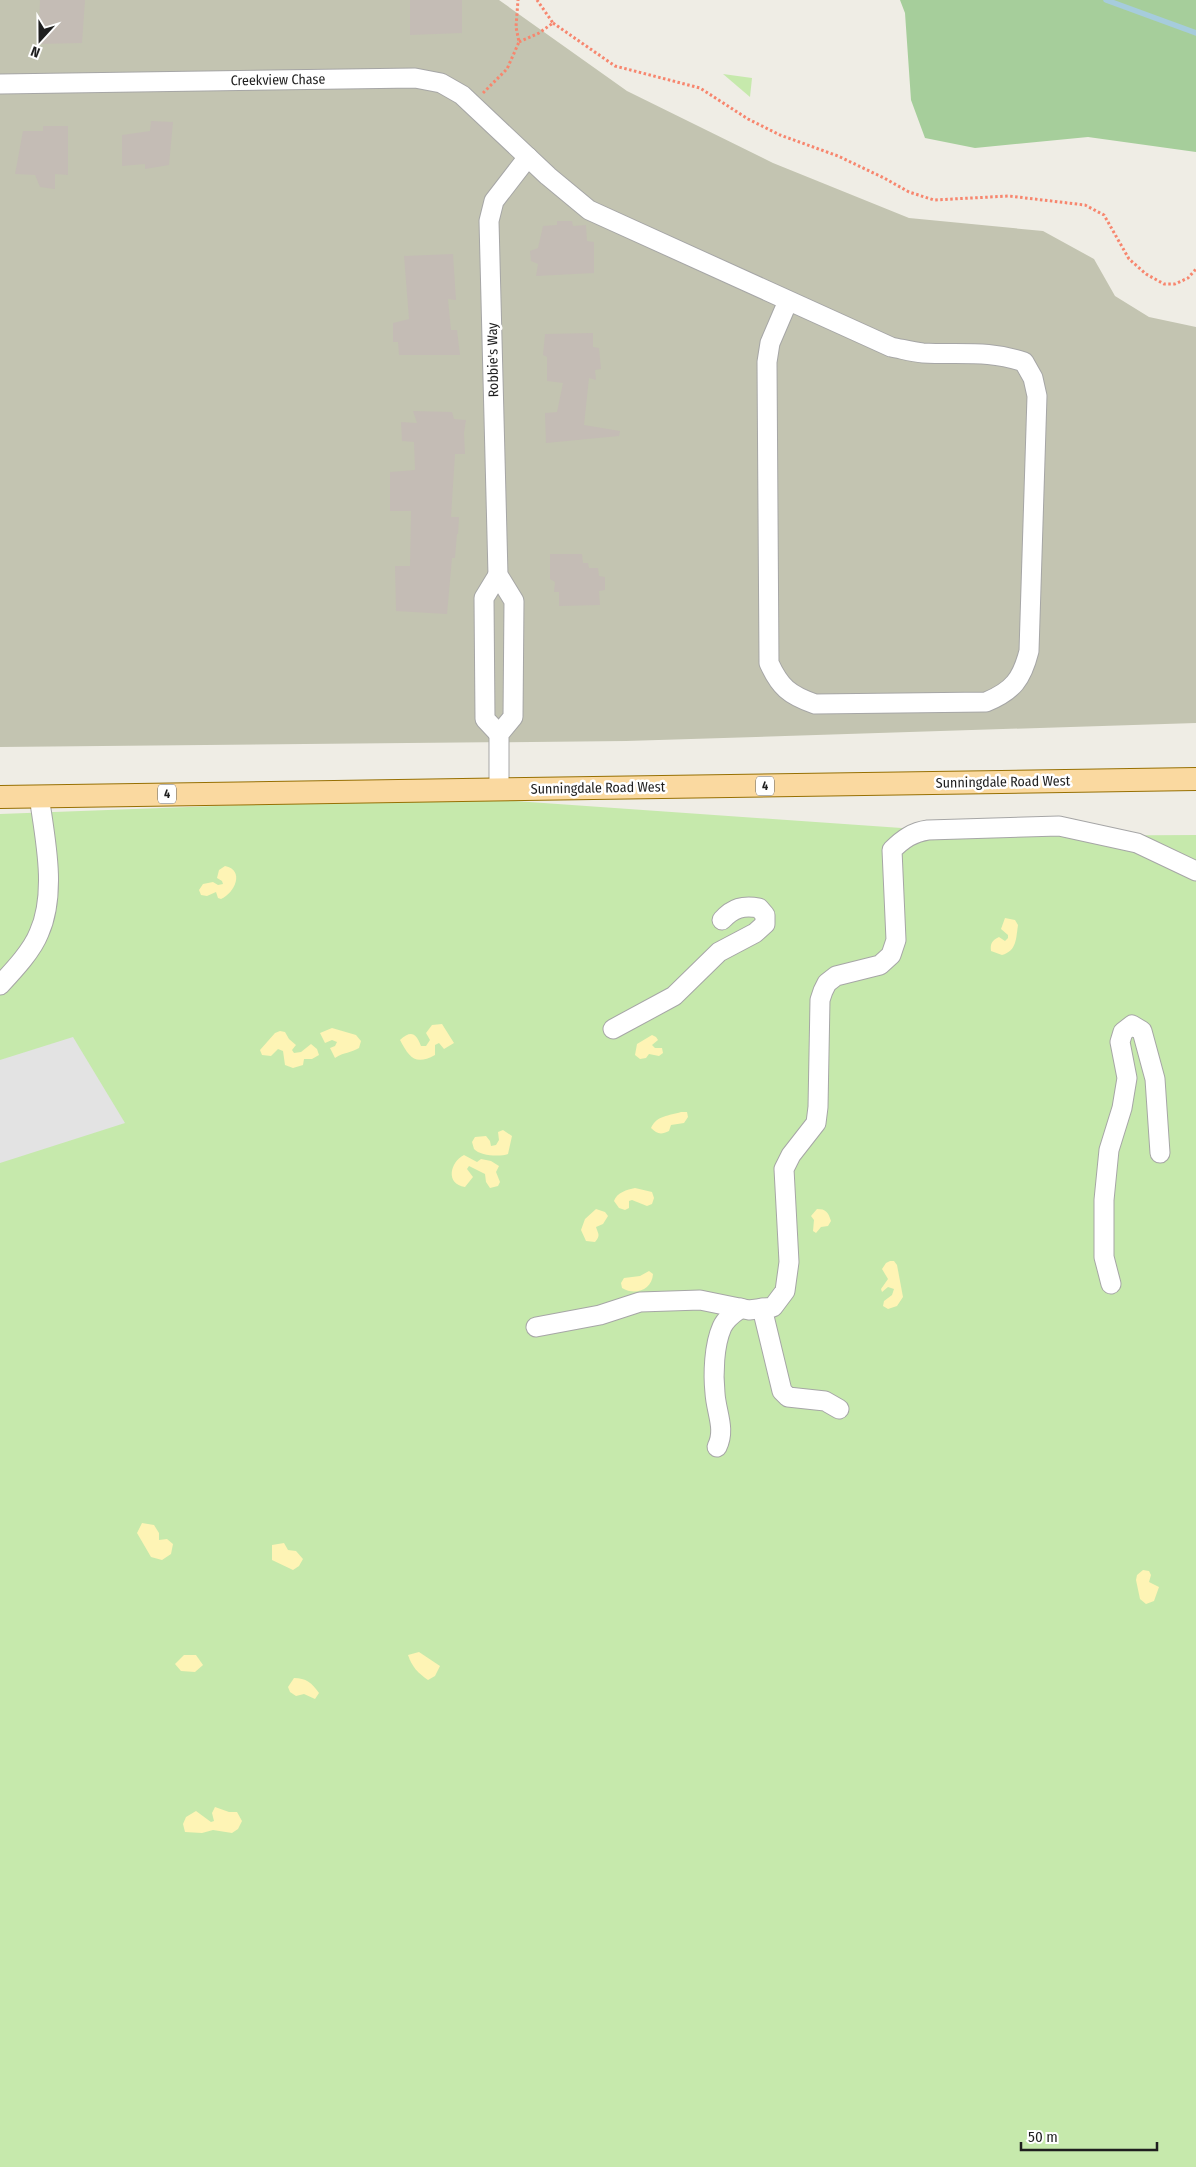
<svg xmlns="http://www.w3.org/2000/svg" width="1196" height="2167" font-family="'Fira Sans Condensed',sans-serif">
<rect width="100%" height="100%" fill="#efede5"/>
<!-- construction -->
<polygon fill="#c3c4b1" points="0,0 499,0 627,91 773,163 909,218 1043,231 1094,259 1115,296 1149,317 1196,327 1196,723 626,741 0,747"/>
<!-- grass -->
<g fill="#c6e9ac">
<polygon points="723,74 752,78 750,97"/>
<polygon points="458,797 1016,836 1196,835 1196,2167 0,2167 0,814"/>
</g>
<!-- forest -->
<polygon fill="#a6ce9b" points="900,0 1196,0 1196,152 1088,137 975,148 925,138 911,100 905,13"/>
<!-- sand -->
<g fill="#fef4b5">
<path d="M 225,866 C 245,870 235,893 221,899 L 218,898 L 216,892 L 207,896 L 201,895 L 199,890 L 203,884 L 213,882 L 218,885 L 223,884 L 222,881 L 217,878 L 219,870 Z"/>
<path d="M 1005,918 L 1015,920 L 1018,925 C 1016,938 1017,951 1002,955 L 991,951 C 990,944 992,940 999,937 L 1005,941 L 1008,938 L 1008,935 L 1001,929 Z"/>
<path d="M 442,1024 L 454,1043 L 444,1049 L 439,1043 L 435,1045 L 435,1055 C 415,1066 409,1057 400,1040 C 411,1030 416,1033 421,1046 L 426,1046 L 430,1040 L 426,1033 L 432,1025 Z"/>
<path d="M 332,1028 L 356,1035 L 361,1041 L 359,1048 C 351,1053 344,1052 335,1058 L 330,1048 L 335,1046 L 337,1042 L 332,1040 L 325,1043 L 320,1033 Z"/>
<polygon points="280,1031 285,1032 289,1039 296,1045 292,1050 294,1053 301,1052 311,1044 317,1049 319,1055 312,1059 304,1059 303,1065 293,1068 285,1065 283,1051 278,1049 271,1056 262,1055 260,1050 275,1033"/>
<polygon points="652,1035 656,1037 658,1040 652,1045 655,1048 662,1048 663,1053 659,1056 649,1054 646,1058 640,1059 635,1055 637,1044"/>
<path d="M 681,1112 L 687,1112 L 688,1117 L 684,1123 L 671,1125 L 669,1131 C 661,1135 657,1134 651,1128 C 657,1115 669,1116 681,1112 Z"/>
<path d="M 503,1130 L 512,1136 L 508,1154 C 500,1157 480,1156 474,1149 L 472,1142 L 475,1137 L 486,1136 L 490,1141 L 491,1146 L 496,1145 L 499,1140 L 498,1132 Z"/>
<path d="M 464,1155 L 477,1162 L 481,1159 L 491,1161 L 499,1166 L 496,1172 L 500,1182 L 498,1186 L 490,1188 L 486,1182 L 485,1174 L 469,1166 L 467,1169 L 473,1177 L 465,1187 C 445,1184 450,1162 464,1155 Z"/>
<path d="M 635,1188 L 652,1192 L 654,1198 L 652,1204 L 647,1206 L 632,1200 L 629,1201 L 629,1208 L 625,1210 L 619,1208 L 614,1201 C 617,1192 627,1190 635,1188 Z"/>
<path d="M 596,1209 L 605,1212 L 608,1216 L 603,1224 L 596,1227 C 598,1234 601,1235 595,1242 L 586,1241 L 581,1230 L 585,1219 Z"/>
<path d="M 817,1209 C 826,1209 828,1212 831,1221 L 828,1226 L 821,1227 L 816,1233 L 813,1231 L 814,1220 L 811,1216 Z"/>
<polygon points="890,1261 894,1261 897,1265 903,1297 897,1306 888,1309 883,1306 884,1301 892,1295 894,1289 888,1287 882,1292 881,1289 888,1279 882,1269 886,1263"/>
<path d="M 649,1271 L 653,1274 C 652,1290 635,1296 622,1288 L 621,1283 L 624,1278 L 640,1276 Z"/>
<polygon points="142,1523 154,1525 159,1533 159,1540 167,1539 173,1544 171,1554 162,1560 151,1557 137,1533"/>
<polygon points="284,1543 288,1550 296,1551 303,1559 299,1566 293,1570 272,1560 272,1545"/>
<polygon points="1143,1570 1149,1571 1151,1575 1149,1582 1159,1587 1154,1601 1146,1604 1140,1599 1136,1580 1137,1575"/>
<path d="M 419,1652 L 440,1666 L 435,1676 L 428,1680 C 418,1673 412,1667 408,1655 Z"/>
<polygon points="184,1655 196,1655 203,1665 195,1672 181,1671 175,1664"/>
<path d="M 294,1678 C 306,1678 312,1683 319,1693 L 315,1699 L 304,1694 L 296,1696 L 290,1692 L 288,1687 Z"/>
<polygon points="215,1807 229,1812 237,1812 242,1821 238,1829 232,1833 213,1830 202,1833 185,1832 183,1824 186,1817 196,1811 211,1822 214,1821 212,1813"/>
</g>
<!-- parking -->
<polygon fill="#e3e3e3" points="73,1037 125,1123 0,1163 0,1060"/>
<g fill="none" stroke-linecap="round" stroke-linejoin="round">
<!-- stream -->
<polyline stroke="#a6ccdc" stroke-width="5.5" points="1106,0 1196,33"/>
</g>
<!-- building -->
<g fill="#c4bcb5">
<polygon points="40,0 85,0 82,43 38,44"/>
<polygon points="410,0 462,0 462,33 410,35"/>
<polygon points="151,121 173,122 169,165 145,169 145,164 122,166 122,135 150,131"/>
<polygon points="43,126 68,126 68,175 55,174 55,189 40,187 35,175 15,174 23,131 43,131"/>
<polygon points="557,221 572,221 573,226 586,225 587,241 594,242 594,273 536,276 538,264 531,261 530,251 538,248 543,226 557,225"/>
<polygon points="453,254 456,300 448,299 451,330 457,330 460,355 399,355 398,342 393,342 393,323 409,319 404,256"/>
<polygon points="593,333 593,347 599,348 601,369 595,370 596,380 589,378 584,425 620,431 619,436 546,443 545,413 557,412 563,383 547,381 547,357 543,355 545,334"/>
<polygon points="413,411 452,412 454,419 466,420 464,433 465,454 455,454 451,517 459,517 458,534 457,534 455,558 452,558 447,614 396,611 395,566 410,566 411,511 390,511 390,472 415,470 414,442 402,441 401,422 417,423"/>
<polygon points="550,554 582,554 583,563 588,563 589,568 598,568 599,576 605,577 605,590 599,591 600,605 559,606 559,592 554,592 555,582 550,579"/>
</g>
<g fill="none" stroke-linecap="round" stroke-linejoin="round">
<defs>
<g id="minor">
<path d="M 0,84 L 415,78 L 441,83 L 462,95 L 548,176 L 589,210 L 891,347 C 902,349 912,352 923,353 C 959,355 989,350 1024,362 L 1033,378 L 1037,396 L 1029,651 C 1022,679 1013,691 986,702 L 815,704 C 789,695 780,687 769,663 L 767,362 L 770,343 L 788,301"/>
<polyline points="498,575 484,598 485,719 499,734"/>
<polyline points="499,790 499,734 513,717 514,601 498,575 489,221 494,201 528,157"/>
<path d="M 0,985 C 13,971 32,951 39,933 C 57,893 45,838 39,796"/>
<path d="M 613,1029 L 674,996 L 719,952 L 755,933 L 765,924 L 765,915 L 759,908 C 743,905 733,908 722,920"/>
<polyline points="1111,1284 1104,1257 1104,1200 1109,1150 1122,1108 1127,1078 1120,1042 1123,1032 1132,1025 1142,1031 1155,1079 1160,1153"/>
<polyline points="762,1308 782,1391 788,1397 825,1401 839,1409"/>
<path d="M 536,1327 L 600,1315 L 640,1302 L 700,1300 L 749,1310 L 773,1307 L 785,1291 L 789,1262 L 784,1169 L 791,1155 L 816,1123 L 818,1107 L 820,1000 L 823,991 L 827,983 L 836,976 L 880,965 L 891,955 L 896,940 L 892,850 C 903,839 913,832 928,830 L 1059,826 L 1137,843 L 1196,871"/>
<path d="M 717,1447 C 726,1429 716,1412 715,1393 C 713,1374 714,1345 722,1327 C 726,1318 734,1313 741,1308"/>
</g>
<polyline id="major" points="0,797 1196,779"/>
</defs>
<!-- minor casing -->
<use href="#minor" stroke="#a6a6a6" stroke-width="21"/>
<!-- major casing -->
<use href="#major" stroke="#977003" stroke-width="24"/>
<!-- path -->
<g stroke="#f7866e" stroke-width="3" stroke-dasharray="2.5 2.5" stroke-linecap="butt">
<polyline points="553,23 615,66 700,88 748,119 780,135 838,156 884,178 909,192 934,200 1009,196 1085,205 1104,215 1129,259 1146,274 1164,284 1175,284 1188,278 1196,269"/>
<polyline points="519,42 539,33 553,23 537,0"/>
<polyline points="483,93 507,69 519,42 516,27 518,0"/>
</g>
<!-- minor -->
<use href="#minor" stroke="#fff" stroke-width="19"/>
<!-- major -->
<use href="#major" stroke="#fad9a0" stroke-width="22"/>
</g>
<g text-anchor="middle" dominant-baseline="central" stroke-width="5" stroke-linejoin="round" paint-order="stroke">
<!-- shield labels -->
<g fill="#fff" stroke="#626262" stroke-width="1">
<rect x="756" y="776.5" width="18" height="19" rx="4"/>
<rect x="158" y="784.5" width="18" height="19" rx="4"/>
</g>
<g font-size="12" font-weight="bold" fill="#1f1f1f">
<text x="765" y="786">4</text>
<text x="167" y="794">4</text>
</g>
<!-- street labels -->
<g font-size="14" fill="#1f1f1f" stroke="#fff">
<text transform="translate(278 80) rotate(-1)">Creekview Chase</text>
<text transform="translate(493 360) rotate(-91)">Robbie's Way</text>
<text transform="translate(1003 782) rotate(-1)">Sunningdale Road West</text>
<text transform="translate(598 788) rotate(-1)">Sunningdale Road West</text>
</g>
</g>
<!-- north arrow -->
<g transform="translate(40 40) rotate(201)" stroke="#ffffff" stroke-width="4" paint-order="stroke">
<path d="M0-4L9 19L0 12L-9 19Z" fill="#1f1f1f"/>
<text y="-8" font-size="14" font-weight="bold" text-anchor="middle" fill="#1f1f1f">N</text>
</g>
<!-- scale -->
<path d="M1021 2142v8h136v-8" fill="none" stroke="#1f1f1f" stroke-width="2.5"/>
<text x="1028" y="2142" font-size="15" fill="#1f1f1f" stroke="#ffffff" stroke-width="4" paint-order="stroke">50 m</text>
</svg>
